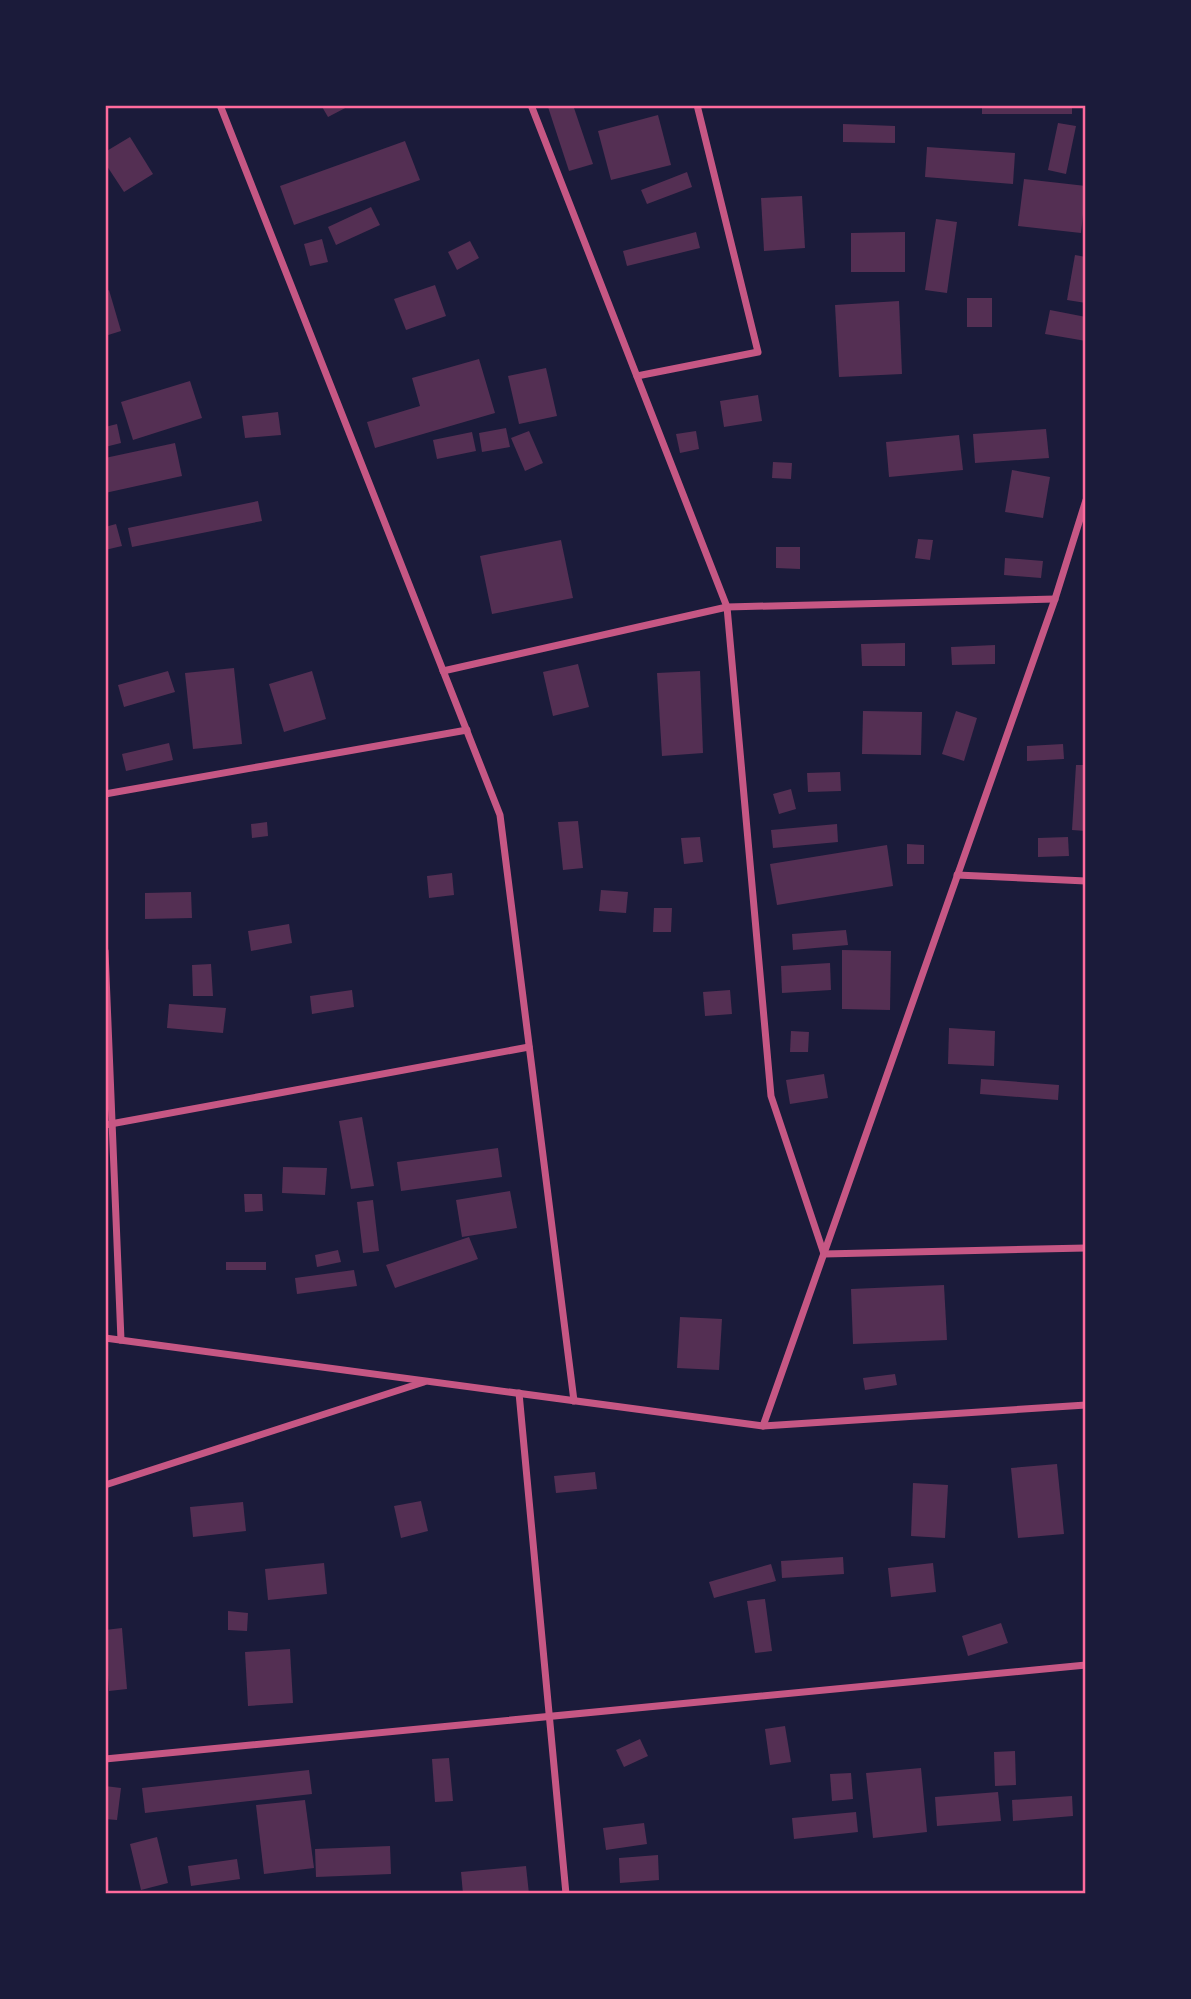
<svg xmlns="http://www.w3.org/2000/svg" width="1191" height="1999" font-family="'Archivo Narrow',sans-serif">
<rect width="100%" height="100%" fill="#1b1b3a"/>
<!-- building -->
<g fill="#542f53">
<polygon points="321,105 351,105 328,117"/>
<polygon points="555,105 573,105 593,164 569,171 548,107"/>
<rect x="982" y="105" width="90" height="9"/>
<polygon points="658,115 671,165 611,180 598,131"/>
<polygon points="1058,123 1076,126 1066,174 1048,170"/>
<polygon points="843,124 895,126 895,143 843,142"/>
<polygon points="130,137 153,174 124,192 105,163 105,152"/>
<polygon points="405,141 420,180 294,225 280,186"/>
<polygon points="927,147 1015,153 1013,184 925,177"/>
<polygon points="687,172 692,187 647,204 641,190"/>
<polygon points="1024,179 1086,186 1081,233 1018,226"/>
<polygon points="802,196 805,248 764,251 761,198"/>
<polygon points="371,207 380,225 336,245 328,227"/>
<polygon points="936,219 957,222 947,293 925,290"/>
<polygon points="696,232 700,248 627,266 623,251"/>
<polygon points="905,232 905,272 851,272 851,233"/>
<polygon points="322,239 328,262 310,266 304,244"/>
<polygon points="470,241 479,258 457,270 448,252"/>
<polygon points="1075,255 1086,257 1086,303 1067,300"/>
<polygon points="435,285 446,316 406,330 394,299"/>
<polygon points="109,290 121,331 105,336 105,292"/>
<rect x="967" y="298" width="25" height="29"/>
<polygon points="899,301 902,374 839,377 835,305"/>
<polygon points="1050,310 1086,317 1086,341 1045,334"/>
<polygon points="479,359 495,413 375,448 367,422 420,406 412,378"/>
<polygon points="546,368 557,416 519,424 508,376"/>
<polygon points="190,381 202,418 133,440 121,402"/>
<polygon points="758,395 762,421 724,427 720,401"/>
<polygon points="278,412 281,435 245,438 242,416"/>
<polygon points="117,424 121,443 105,447 105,427"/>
<polygon points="506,428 510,447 482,452 479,433"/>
<polygon points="1046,429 1049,458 975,463 973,434"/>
<polygon points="529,431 543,463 525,471 511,438"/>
<polygon points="696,431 699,449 680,453 676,434"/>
<polygon points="472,432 476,451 437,459 433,440"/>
<polygon points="959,435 963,470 889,477 886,442"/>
<polygon points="175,443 182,476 105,493 105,458"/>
<polygon points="773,462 792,463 791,479 772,478"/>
<polygon points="1012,470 1050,477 1043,518 1005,512"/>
<polygon points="258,501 262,521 132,547 128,528"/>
<polygon points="116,524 122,546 105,550 105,527"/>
<polygon points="918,539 933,540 930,560 915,558"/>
<polygon points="561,540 573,598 492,614 480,556"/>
<polygon points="776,547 800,547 800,569 776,568"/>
<polygon points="1005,558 1043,561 1041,578 1004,575"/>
<polygon points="905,643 905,666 862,666 861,644"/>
<polygon points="995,645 995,664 952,665 951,647"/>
<polygon points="578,664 589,707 553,716 543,672"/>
<polygon points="234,668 242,744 193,749 185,673"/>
<polygon points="168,671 175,692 124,707 118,685"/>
<polygon points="312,671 326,719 284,732 269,684"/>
<polygon points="700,671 703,753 662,756 657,673"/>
<polygon points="863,711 922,712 921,755 862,754"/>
<polygon points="956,711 977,718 964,761 942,754"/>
<polygon points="169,743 173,760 126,771 122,754"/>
<polygon points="1063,744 1064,759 1027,761 1027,746"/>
<polygon points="1076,765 1086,765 1086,831 1072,830"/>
<polygon points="840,772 841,791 808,792 807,773"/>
<polygon points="791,789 796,809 779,814 773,794"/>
<polygon points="578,821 583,868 563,870 558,822"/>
<polygon points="267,822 268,836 252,838 251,824"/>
<polygon points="837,824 838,842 773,848 771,830"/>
<polygon points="700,837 703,862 684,864 681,838"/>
<polygon points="1068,837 1069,856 1038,857 1038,838"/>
<polygon points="907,844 924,845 924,864 907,864"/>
<polygon points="887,845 893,886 777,905 770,864"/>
<polygon points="452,873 454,895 429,898 427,876"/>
<polygon points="601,890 628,892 626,913 599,911"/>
<polygon points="191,892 192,918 145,919 145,893"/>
<polygon points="654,908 672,908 671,932 653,932"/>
<polygon points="289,924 292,943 251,951 248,931"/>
<polygon points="846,930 848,945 793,950 792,934"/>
<polygon points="842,950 891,951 890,1010 842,1009"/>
<polygon points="830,963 831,990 782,993 781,966"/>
<polygon points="211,964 213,996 193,996 192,965"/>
<polygon points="352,990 354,1007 312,1014 310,996"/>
<polygon points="730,990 732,1014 705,1016 703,992"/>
<polygon points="169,1004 226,1008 223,1033 167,1028"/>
<polygon points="949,1028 995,1031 994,1066 948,1064"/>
<polygon points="791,1031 809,1032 808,1052 790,1052"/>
<polygon points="824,1074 828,1098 790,1104 786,1080"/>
<polygon points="981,1079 1059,1085 1058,1100 980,1094"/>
<polygon points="362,1117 374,1186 351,1189 339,1121"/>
<polygon points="498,1148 502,1177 401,1191 397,1162"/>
<polygon points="283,1167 327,1168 325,1195 282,1193"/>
<polygon points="510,1191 517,1228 462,1237 456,1200"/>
<polygon points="244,1194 262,1194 263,1211 245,1212"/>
<polygon points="373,1200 379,1251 363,1253 357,1202"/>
<polygon points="469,1237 478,1259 395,1288 386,1265"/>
<polygon points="338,1250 341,1262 317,1267 315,1255"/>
<rect x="226" y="1262" width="40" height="8"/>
<polygon points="354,1270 357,1286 297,1294 295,1278"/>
<polygon points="944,1285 947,1340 853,1344 851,1289"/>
<polygon points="680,1317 722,1319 719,1370 677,1368"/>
<polygon points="895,1374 897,1385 865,1390 863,1378"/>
<polygon points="1057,1464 1064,1534 1018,1538 1011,1468"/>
<polygon points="595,1472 597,1489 556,1493 554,1476"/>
<polygon points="913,1483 948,1485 945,1538 911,1536"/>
<polygon points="421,1501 428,1531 401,1538 394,1506"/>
<polygon points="243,1502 246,1531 193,1537 190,1507"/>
<polygon points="843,1557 844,1574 782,1578 781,1561"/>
<polygon points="324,1563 327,1594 268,1600 265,1569"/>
<polygon points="933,1563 936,1592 891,1597 888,1568"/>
<polygon points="771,1564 776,1581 714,1598 709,1582"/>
<polygon points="765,1599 772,1651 755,1653 747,1601"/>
<polygon points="228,1611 248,1613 247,1631 228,1630"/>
<polygon points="1001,1623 1008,1643 968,1656 962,1636"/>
<polygon points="122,1628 127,1689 109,1691 105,1630"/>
<polygon points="290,1649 293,1703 248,1706 245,1652"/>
<polygon points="785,1726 791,1762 770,1765 765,1729"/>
<polygon points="640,1739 648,1756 624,1767 616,1750"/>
<polygon points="1015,1751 1016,1785 995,1786 994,1752"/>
<polygon points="449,1758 453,1801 435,1802 432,1759"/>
<polygon points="921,1768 927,1832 873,1838 866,1773"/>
<polygon points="309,1770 312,1794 145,1813 142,1788"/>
<polygon points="851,1773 853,1799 832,1801 830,1774"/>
<polygon points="105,1786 121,1788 117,1820 105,1819"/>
<polygon points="998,1792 1001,1821 937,1826 935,1797"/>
<polygon points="1072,1796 1073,1816 1013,1821 1012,1800"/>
<polygon points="305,1800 314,1868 264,1874 256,1805"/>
<polygon points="856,1812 858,1832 794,1839 792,1818"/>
<polygon points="644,1823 647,1844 606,1850 603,1828"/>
<polygon points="157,1837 168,1883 141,1890 130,1844"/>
<polygon points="390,1846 391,1874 316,1877 315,1849"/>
<polygon points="658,1855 659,1880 620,1883 619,1858"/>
<polygon points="237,1859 240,1879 191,1886 188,1866"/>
<polygon points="526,1866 529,1894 463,1894 461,1872"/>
</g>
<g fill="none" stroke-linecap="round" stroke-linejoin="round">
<!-- minor -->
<g stroke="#c65784" stroke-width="7">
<polyline points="220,105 500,815 574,1401"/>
<polyline points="531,105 727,607 771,1096 824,1254 1086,1248"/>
<polyline points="637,376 758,352 697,105"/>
<polyline points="443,671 727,607 1055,599"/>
<polyline points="105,794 467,730"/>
<polyline points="957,875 1086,881"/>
<polyline points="105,951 121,1340"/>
<polyline points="105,1125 529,1047"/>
<polyline points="105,1338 763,1426 1086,1405"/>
<polyline points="519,1393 566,1894"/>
<polyline points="763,1426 1055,599 1086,500"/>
<polyline points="105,1485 424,1382"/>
<polyline points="105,1759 1086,1665"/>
</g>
</g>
<!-- border -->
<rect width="1191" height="1999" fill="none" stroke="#1b1b3a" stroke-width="214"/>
<rect x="107" y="107" width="977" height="1785" fill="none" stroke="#ff6b9d" stroke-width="2.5"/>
</svg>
